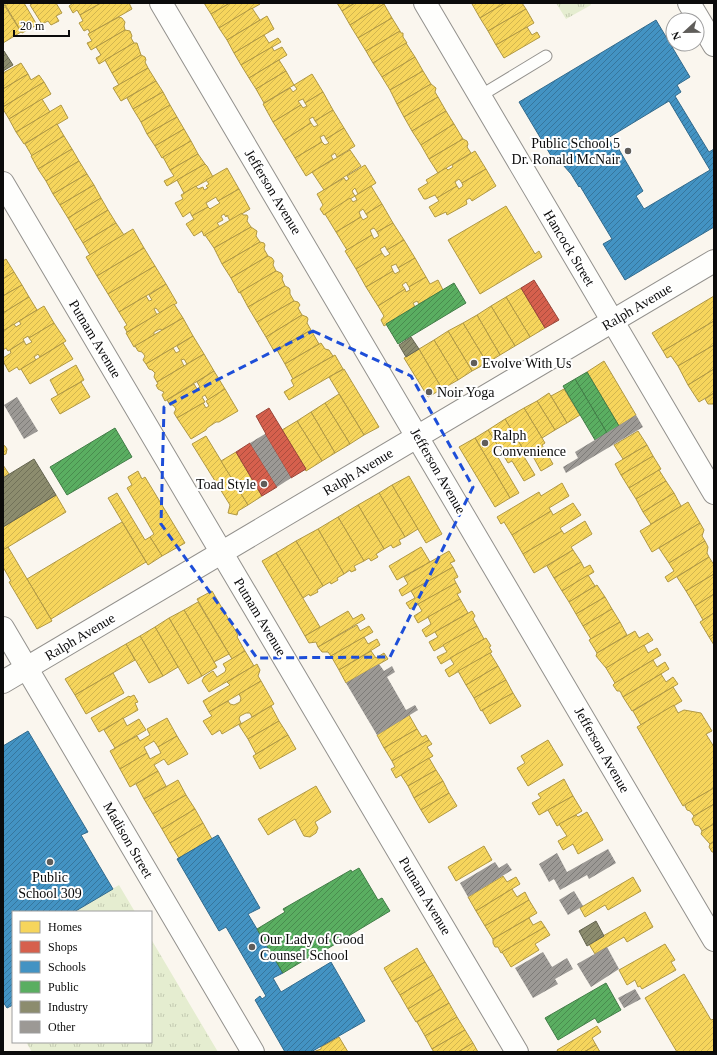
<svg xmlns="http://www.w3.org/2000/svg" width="717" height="1055" font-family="Georgia,serif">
<defs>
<pattern id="park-tufts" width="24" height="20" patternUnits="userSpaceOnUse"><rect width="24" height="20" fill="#e5edd0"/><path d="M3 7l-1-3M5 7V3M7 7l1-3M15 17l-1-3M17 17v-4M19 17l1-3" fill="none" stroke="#c3cab1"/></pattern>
<pattern id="homes-hatch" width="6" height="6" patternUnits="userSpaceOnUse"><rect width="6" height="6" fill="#f6d55c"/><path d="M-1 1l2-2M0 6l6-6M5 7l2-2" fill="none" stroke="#d2b64f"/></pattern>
<pattern id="shops-hatch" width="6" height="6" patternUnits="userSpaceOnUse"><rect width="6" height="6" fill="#d6604d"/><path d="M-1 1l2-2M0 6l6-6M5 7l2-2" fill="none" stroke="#ac4d3e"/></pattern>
<pattern id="schools-hatch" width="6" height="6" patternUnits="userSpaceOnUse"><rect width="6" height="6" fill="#4393c3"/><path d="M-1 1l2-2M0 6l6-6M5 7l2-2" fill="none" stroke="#36769d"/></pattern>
<pattern id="public-hatch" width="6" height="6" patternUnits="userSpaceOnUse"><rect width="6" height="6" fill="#5aae61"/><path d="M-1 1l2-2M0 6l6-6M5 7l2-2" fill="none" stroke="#498c4e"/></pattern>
<pattern id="industry-hatch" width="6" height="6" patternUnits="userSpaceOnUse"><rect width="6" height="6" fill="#8c8c6e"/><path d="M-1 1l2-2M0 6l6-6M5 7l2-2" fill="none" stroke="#717159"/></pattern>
<pattern id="building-hatch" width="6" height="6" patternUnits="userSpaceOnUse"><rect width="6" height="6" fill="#9c9995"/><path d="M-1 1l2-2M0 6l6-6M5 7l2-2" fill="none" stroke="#7d7b78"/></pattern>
</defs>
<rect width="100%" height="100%" fill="#faf6ee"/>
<!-- park -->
<g fill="url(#park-tufts)">
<polygon points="556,3 590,3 591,5 566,19"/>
<polygon points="119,885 135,912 74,912"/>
<polygon points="151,939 218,1052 32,1052 26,1042 151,1042"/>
</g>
<!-- homes -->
<g fill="url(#homes-hatch)" stroke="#b09844">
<polygon points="3,3 21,32 3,43"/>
<polygon points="4,3 24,3 37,25 22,33"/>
<polygon points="33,3 56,3 62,13 56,16 59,21 51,25 48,21 42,24 30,5"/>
<polygon points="73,3 101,3 80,15 77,10 73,13 69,6"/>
<polygon points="101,3 129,3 132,9 90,33 88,29 84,31 79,23 83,21 80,15"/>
<polygon points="204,3 230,3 211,14"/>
<polygon points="230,3 260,3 260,4 219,28 211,14"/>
<polygon points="337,3 355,3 342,11"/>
<polygon points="355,3 383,3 384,4 350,25 342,11"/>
<polygon points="475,3 505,3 480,18 472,4"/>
<polygon points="505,3 522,3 526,9 488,31 480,18"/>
<polygon points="384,4 392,18 358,38 350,25"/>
<polygon points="252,8 260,20 227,40 219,28"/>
<polygon points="526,9 534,23 496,45 488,31"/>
<polygon points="267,16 274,29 234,53 227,40"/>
<polygon points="119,17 122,18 125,22 124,26 125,30 91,50 87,43 92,41 88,34"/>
<polygon points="392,18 400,31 366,51 358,38"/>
<polygon points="527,27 532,35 537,32 540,37 504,58 496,45"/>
<polygon points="125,30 130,31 132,36 131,38 134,43 99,64 96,58 101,55 96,47"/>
<polygon points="400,31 401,33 403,33 403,37 407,43 373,63 366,51"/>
<polygon points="264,35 269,43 278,38 281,42 241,65 234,53"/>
<polygon points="134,43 137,43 141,55 112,73 105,60"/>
<polygon points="406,43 415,57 382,77 373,63"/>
<polygon points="272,47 274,51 282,47 287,55 249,78 241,65"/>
<polygon points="141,55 145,57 146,60 145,62 148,68 119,85 112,73"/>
<polygon points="415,57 423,71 390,90 382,77"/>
<polygon points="279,60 286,71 256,89 249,78"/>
<polygon points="21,63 28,74 3,89 3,73"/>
<polygon points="148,68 156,81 121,101 113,88"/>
<polygon points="286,71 294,85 264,103 256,89"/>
<polygon points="423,71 431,84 397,104 390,90"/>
<polygon points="28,74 31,80 39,75 44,82 3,107 3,89"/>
<polygon points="312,74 323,92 305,103 303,99 298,101 301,105 273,122 263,104 290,88 293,92 297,89 294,85"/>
<polygon points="156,81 163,92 133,109 127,98"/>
<polygon points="44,82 51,94 9,119 3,109 3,107"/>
<polygon points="431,84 436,88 435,92 438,97 404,117 397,104"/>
<polygon points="163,92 170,105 141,122 133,109"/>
<polygon points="323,92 333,110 315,121 313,117 309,119 311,123 284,140 273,122 301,105 303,108 307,106 305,103"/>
<polygon points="438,97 446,111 412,131 404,117"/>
<polygon points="42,99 50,112 16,132 9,119"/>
<polygon points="61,105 68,118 24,144 16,132"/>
<polygon points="170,105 177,117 147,134 141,122"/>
<polygon points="333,110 344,128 326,139 324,135 320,137 322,142 295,158 284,140 311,123 314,127 318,125 315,121"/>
<polygon points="446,111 454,124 421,145 412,131"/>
<polygon points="177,117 184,129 155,146 147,134"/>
<polygon points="57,124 64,136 32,156 25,144"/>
<polygon points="454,124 463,139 429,159 421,145"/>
<polygon points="344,128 355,146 337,157 335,153 331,156 333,159 306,176 295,158 322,142 325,145 329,143 326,139"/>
<polygon points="184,129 191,141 162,158 155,146"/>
<polygon points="64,136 72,149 38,169 31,156"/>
<polygon points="463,139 467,141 468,144 467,147 471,153 438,173 429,159"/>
<polygon points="191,141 198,154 170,170 163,157"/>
<polygon points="72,149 79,161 46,181 38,169"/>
<polygon points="350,150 361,166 324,190 312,172"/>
<polygon points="475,151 486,169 462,183 459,179 455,182 457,186 437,198 435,195 426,199 424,199 418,189 428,183 426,180 446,168 448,170 453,167 452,165"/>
<polygon points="198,154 205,164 167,186 164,181 174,176 170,170"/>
<polygon points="79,161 87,174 53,194 46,181"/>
<polygon points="205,164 207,166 213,177 184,193 177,180"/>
<polygon points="365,165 376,183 358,194 355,188 352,191 355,196 324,215 320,209 323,205 317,194 344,178 346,181 349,179 347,176"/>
<polygon points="227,168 239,189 218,201 216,197 206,203 208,207 192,216 190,212 183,217 175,203 183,199 181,195 196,186 198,189 203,187 204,190 208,188 206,186 209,184 206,180"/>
<polygon points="486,169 496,186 472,201 470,198 466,200 467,204 447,215 446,212 435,217 429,207 439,201 437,198 457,186 459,189 463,186 462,183"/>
<polygon points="87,174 94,185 60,205 53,194"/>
<polygon points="94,185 101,198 68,218 60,205"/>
<polygon points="371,186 382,204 366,214 363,209 359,212 361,217 336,232 325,214 350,198 353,202 357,200 355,196"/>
<polygon points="239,189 250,209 230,221 227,215 226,217 224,214 221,216 223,220 217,223 220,227 204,236 202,231 194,236 186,224 194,219 192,216 208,207 210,209 220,203 218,201"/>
<polygon points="101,198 108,210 75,230 68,218"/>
<polygon points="382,204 393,223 377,232 374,228 370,230 372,235 347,250 336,232 361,217 363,220 368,217 366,214"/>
<polygon points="506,206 535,254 539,251 542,257 480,294 448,240"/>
<polygon points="108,210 116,223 83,243 75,230"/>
<polygon points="242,213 243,215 247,215 248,217 247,221 251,227 214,248 205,235"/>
<polygon points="116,223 124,235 90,255 83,243"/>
<polygon points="393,223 404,240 387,250 385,246 380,249 382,253 356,269 345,251 372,235 374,239 379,236 377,232"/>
<polygon points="251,227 257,231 256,236 260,242 222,264 214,248"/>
<polygon points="133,229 144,248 97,276 86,257"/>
<polygon points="404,240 415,258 398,268 396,264 391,266 393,271 366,287 356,269 382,253 385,257 390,254 387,250"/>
<polygon points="260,242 264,243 265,245 264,249 268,256 231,278 222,264"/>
<polygon points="144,248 155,266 108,294 97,276"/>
<polygon points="268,256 272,258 274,261 273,265 276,271 239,293 231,278"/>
<polygon points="415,258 426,277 409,287 406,282 402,285 405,289 378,306 366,287 393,271 395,274 400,271 398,268"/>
<polygon points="6,259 14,272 3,279 3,261"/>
<polygon points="155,266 166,284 119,312 108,294"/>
<polygon points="276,271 281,273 283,276 282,279 285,286 248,307 240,292"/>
<polygon points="14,272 22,285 3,296 3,279"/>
<polygon points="426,277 430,284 438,280 443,290 419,304 417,301 413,303 415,307 384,326 381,320 384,316 378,306 405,289 406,292 410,290 409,287"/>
<polygon points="166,284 177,303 160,313 156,308 154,309 157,315 127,332 124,327 127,325 119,312 146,296 149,301 152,300 149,295"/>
<polygon points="22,285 29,297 3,313 3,296"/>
<polygon points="285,286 289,288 290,290 290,294 294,301 257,322 248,307"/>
<polygon points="521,288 545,328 530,337 506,297"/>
<polygon points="714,296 714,321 663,351 652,333"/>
<polygon points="29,297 37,310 3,331 3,313"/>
<polygon points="506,297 530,337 515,346 491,306"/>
<polygon points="294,301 298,302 300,305 298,308 302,315 266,337 257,322"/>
<polygon points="174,304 183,318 162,330 160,329 154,332 154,335 134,347 126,333"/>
<polygon points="44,306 54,323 29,338 28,336 23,339 24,341 8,351 6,348 3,350 3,331 14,324 16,327 21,324 19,321"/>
<polygon points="491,306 515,346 500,355 477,315"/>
<polygon points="302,315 307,317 308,319 307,323 311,330 274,351 266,337"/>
<polygon points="477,315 500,355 487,363 463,323"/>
<polygon points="183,318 193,336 146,364 143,360 145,356 142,352 138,351 135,346"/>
<polygon points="714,321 714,345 678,366 671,356 667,358 663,351"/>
<polygon points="54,323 66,341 40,357 38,354 34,357 36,360 21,369 19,370 17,367 9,372 3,361 3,358 11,353 10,350 24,341 26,345 32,342 29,338"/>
<polygon points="463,323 487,363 472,371 448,331"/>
<polygon points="311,330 319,344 285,364 277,350"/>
<polygon points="448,331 472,371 458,380 434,340"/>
<polygon points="193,336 204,354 187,364 184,359 181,360 184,366 157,382 154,377 155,373 152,370 149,369 146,364 173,348 176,353 180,351 177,346"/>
<polygon points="434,340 458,380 442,389 419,349"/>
<polygon points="63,343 73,359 30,384 21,369"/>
<polygon points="321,343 325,349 329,350 333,356 293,379 285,364"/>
<polygon points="714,345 714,369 688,385 678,366"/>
<polygon points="419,349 442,389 428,397 404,358"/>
<polygon points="204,354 214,371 165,401 162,395 164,392 158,389 156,385 158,384 157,382"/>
<polygon points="335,355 343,369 289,400 284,392 294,386 291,380"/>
<polygon points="604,361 636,415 619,426 587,372"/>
<polygon points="76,365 84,380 58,395 50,380"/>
<polygon points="344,369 379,427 364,435 329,377"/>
<polygon points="714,369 714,393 699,402 688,385"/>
<polygon points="214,371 225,389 208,400 205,395 202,397 205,402 177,418 174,413 176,409 173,405 170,405 167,400 194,384 197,389 200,387 197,382"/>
<polygon points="81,382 90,397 60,414 51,399"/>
<polygon points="225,389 238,411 219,422 216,422 207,428 206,430 191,439 177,418 203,403 206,408 209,406 206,401"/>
<polygon points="564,389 580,415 567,423 551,396"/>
<polygon points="549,393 567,423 555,430 537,401"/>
<polygon points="714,393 714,404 708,404 705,399"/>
<polygon points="339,394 364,435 350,444 325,403"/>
<polygon points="537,401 555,430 542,438 524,408"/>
<polygon points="325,403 350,444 335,453 311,412"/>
<polygon points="524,408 545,443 542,445 553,464 541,471 530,451 526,454 505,419"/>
<polygon points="311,412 335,453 322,461 297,421"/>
<polygon points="505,419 526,454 523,455 535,475 524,481 512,461 508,463 488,430"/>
<polygon points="297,421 322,461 306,471 282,430"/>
<polygon points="488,430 498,446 493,449 519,493 510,498 475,438"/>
<polygon points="638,431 647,445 623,459 614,445"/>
<polygon points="206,436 248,505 238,511 237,515 228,513 230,505 192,444"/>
<polygon points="475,438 510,498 495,507 459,447"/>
<polygon points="3,445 5,446 7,449 6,454 3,455"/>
<polygon points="647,445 653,456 621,475 615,464"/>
<polygon points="236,452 262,496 248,505 221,461"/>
<polygon points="653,456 661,469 629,488 621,475"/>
<polygon points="3,465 9,474 3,478"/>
<polygon points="659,470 666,481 636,499 629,488"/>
<polygon points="138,471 142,479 145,477 185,543 162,556 150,537 154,534 127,488 132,485 128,477"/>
<polygon points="409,476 442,534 426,543 392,485"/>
<polygon points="666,481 674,493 643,512 636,499"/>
<polygon points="562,483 569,496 549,508 551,511 512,535 504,522 501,524 497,517 539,492 541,496"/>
<polygon points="392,485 418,529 405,537 379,493"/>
<polygon points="117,493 145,540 150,537 162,556 148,565 108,498"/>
<polygon points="379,493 405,537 399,540 401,544 393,548 391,545 384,549 358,505"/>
<polygon points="674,493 681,506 651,524 643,512"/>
<polygon points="56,495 66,512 3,550 3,527"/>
<polygon points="688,502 700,523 652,552 640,531"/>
<polygon points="573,503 581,515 560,528 562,531 523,554 512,535 551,511 553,515"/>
<polygon points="358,505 384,549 376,554 378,557 371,561 369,558 364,561 338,517"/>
<polygon points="338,517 364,561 354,566 356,570 351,572 350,570 344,574 318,529"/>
<polygon points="585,521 592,534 571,547 573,550 534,573 523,554 562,531 564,534"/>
<polygon points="122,522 146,562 51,619 27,579"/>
<polygon points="700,523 704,530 702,536 705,541 669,563 659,548"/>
<polygon points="318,529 344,574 337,578 338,580 331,584 330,582 323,586 296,541"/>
<polygon points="296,541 323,586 317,590 318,592 310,596 309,594 303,598 276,553"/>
<polygon points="705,541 708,547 707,553 709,557 668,582 665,577 674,571 669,563"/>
<polygon points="8,547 52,621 37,629 9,582 11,581 3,567 3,550"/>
<polygon points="421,547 430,562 397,580 389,566"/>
<polygon points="573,550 581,562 554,578 547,566"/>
<polygon points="449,551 455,561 450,563 453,567 402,596 399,590 408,584 404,577"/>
<polygon points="276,553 320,627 305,636 262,561"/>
<polygon points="709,557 714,565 714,574 686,591 677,577"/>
<polygon points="581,562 584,568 590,565 594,572 562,591 554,578"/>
<polygon points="453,567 458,577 454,579 456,583 410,609 406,603 415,598 411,591"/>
<polygon points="714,574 714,594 695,606 686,591"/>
<polygon points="588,575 595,586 569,602 562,591"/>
<polygon points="456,583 461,592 457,594 460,599 418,623 414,616 422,611 418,604"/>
<polygon points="597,585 605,597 576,614 569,602"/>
<polygon points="212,591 238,635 237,637 245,651 232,659 197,599"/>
<polygon points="714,594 714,613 703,620 695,606"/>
<polygon points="605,597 612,609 583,626 576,614"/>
<polygon points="460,599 468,613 426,637 422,630 431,624 428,617"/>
<polygon points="198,602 229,654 214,662 184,610"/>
<polygon points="612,609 620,622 591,639 583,626"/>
<polygon points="184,610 217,667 202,676 169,618"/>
<polygon points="348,611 353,619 362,614 365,619 318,647 316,642 309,643 305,636"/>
<polygon points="472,611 475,616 473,619 477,626 434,651 429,642 438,637 435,632"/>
<polygon points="714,613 714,634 709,637 700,622"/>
<polygon points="169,618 202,676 188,684 155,627"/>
<polygon points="620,622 627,635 597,653 589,640"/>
<polygon points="357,625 360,631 369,626 373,632 331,656 328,652 322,652 318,647"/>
<polygon points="477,626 484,639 441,664 437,657 447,652 443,645"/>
<polygon points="155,627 178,667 163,676 140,636"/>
<polygon points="635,631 639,638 648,633 653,640 606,668 596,656 597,653"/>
<polygon points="714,634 714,645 709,637"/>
<polygon points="140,636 163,676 149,683 126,644"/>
<polygon points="364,637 368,644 377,639 380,645 339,670 331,656"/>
<polygon points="486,638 491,646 489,647 492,652 449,677 445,670 454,664 450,658"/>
<polygon points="126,644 135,660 75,695 65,679"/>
<polygon points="644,645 648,653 657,648 661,655 615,683 606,668"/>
<polygon points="245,651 254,666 209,692 202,681 204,677 213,671 217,677 225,672 226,669 223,664"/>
<polygon points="371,651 376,658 384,653 388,659 346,683 339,670"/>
<polygon points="490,653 498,666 466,685 458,671"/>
<polygon points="653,660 657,667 665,662 669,669 623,697 620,691 617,691 613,685 615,683"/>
<polygon points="257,664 260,670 258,676 261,681 209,712 203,701 230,685 227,682"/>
<polygon points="498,666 506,680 474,698 466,685"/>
<polygon points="113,673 124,693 86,714 75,695"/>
<polygon points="661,674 666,682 673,677 678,684 632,711 623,697"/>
<polygon points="506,680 513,693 481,711 474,698"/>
<polygon points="261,681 274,704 252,717 250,713 246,713 240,716 239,719 241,723 222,734 220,730 212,735 203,721 212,716 209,712 228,701 230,704 234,705 240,702 241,698 239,694"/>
<polygon points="673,687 682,701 641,725 633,711"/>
<polygon points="513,693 521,706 490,724 482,710"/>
<polygon points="134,695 138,702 135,703 138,710 99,732 91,718 129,696 130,697"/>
<polygon points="674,705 678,713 684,710 701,713 712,731 706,734 714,747 714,788 683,806 637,727"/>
<polygon points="271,706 279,721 248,739 239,725"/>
<polygon points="409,715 417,729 384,748 377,735"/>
<polygon points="123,718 127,726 139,719 146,730 115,748 104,730"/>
<polygon points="167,718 177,736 158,747 154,741 144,747 147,753 120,769 110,751 137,736 140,741 150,735 147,729"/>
<polygon points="279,721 288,735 256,754 248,739"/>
<polygon points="417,729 422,737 426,735 429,740 392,761 384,748"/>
<polygon points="288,735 296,749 260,769 253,756"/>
<polygon points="177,736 188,754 168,765 164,759 154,765 158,771 130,787 120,769 147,753 150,759 161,753 158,747"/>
<polygon points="429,740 432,744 427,747 433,756 396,778 391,769 395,767 392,761"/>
<polygon points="548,740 563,765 528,786 517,768 525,763 521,756"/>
<polygon points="429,758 436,770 408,786 401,775"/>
<polygon points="436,770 443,781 414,798 408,786"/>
<polygon points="158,771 166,786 144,799 136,784"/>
<polygon points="564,779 573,796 539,815 532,803 541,798 538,794"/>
<polygon points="178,780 186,795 153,814 144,799"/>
<polygon points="443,781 449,793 421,810 414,798"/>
<polygon points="316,786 331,812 315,822 318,828 316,833 310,837 304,836 295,819 268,835 258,819"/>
<polygon points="714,788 714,804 694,816 690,811 687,810 685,806 686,804"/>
<polygon points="449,793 457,806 429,823 421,810"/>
<polygon points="186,795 195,809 162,829 153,814"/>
<polygon points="573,796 582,811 557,826 548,810"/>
<polygon points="714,804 714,824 702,831 699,826 695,825 692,819 694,816"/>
<polygon points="195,809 203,823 170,843 162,829"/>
<polygon points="587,812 603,840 578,854 573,844 563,850 558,841 567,836 559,824 576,815 578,817"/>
<polygon points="203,823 212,839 179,858 170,843"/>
<polygon points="714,824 714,842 710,844 701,834 702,831"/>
<polygon points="714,842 714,852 712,852 709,847 710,844"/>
<polygon points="484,846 492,860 456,881 448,867"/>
<polygon points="503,876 507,882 516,877 520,884 476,911 468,897"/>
<polygon points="633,877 641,891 608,910 605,905 585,917 580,908"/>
<polygon points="512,889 517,897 525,892 529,900 485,926 476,911"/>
<polygon points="529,900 537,913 493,939 485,926"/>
<polygon points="645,912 653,927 627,942 624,937 595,954 589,944"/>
<polygon points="529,918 533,925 541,921 545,927 501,953 498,947 495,947 493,943 493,939"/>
<polygon points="545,927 550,935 535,944 539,950 511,967 502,952"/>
<polygon points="665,944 675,960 671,962 676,970 642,989 640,986 638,987 635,980 627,985 619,970"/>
<polygon points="417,948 425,962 392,982 384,968"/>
<polygon points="425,962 433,975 400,995 392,982"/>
<polygon points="684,974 711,1020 714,1019 714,1052 677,1052 645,998"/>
<polygon points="433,975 441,989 408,1009 400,995"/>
<polygon points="441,989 449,1003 416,1022 408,1009"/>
<polygon points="449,1003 457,1017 425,1036 417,1022"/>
<polygon points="457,1017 465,1030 432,1049 425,1036"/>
<polygon points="597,1026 601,1032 592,1038 596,1045 584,1052 558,1052 557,1050"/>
<polygon points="465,1030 473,1043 458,1052 434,1052 432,1049"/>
<polygon points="339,1037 348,1052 313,1052 321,1049 321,1047"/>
<polygon points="473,1043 478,1052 458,1052"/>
<polygon points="596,1045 600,1052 584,1052"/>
</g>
<!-- shops -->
<g fill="url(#shops-hatch)" stroke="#994639">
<polygon points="534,280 559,320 545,328 521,288"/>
<polygon points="269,408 306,469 291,478 265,434 266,434 256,416"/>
<polygon points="250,443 277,487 262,496 236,452"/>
</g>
<!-- schools -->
<g fill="url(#schools-hatch)" stroke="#326a8c" fill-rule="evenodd">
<path d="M 656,20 L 690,77 L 677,85 L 681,92 L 675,96 L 709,152 L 714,149 L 714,227 L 625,280 L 603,244 L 612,239 L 580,186 L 579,187 L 571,174 L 556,157 L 553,159 L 519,102 ZM 669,101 L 710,170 L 644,209 L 636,196 L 643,191 L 617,146 L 614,148 L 608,138 Z"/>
<polygon points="28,731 88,832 81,835 113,889 74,912 13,912 13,1005 7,1008 3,1002 3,746"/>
<polygon points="218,835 260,908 248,914 283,973 273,978 281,992 331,962 365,1021 311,1052 285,1052 255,1000 260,996 262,999 266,996 226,927 219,931 177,859"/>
</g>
<!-- public -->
<g fill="url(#public-hatch)" stroke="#427d47">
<polygon points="454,283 466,303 398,344 386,324"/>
<polygon points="587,372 619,426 607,433 575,379"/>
<polygon points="575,379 607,433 595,440 563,386"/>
<polygon points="115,428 132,457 67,495 50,467"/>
<polygon points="359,868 378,900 382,898 390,911 312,958 311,956 283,973 257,929 285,912 283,909 351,870 352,872"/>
<polygon points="606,983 621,1010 598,1023 595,1018 558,1040 545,1018"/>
</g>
<!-- industry -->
<g fill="url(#industry-hatch)" stroke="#656550">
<polygon points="4,51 13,65 3,71 3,52"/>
<polygon points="411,337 419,349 406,357 399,345"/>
<polygon points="34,459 56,495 3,527 3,478"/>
<polygon points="596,921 604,936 587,946 579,931"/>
</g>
<!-- building -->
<g fill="url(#building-hatch)">
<polygon points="17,397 38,431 24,439 4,405"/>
<polygon points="636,415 643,427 566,473 563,467 578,458 575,452"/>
<polygon points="265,434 291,478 277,487 250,443"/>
<polygon points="379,664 384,671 392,666 395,672 387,677 406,710 415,705 418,710 377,735 346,683"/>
<polygon points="608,849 616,863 589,879 587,875 560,890 554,879 549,882 539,864 557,853 567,872"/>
<polygon points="495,862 499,868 507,863 512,870 468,897 460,883"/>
<polygon points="574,891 583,906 568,915 559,900"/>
<polygon points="607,947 619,969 591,987 577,964"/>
<polygon points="543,952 552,967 567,958 573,969 555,979 558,984 533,998 515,968"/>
<polygon points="635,989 641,999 624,1008 618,998"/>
</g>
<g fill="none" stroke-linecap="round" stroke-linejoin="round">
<defs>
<polyline id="service" points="480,96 546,56"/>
<g id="minor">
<polyline points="161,3 714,940"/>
<polyline points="425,3 714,493"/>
<polyline points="689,3 714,45"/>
<polyline points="3,183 517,1052"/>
<polyline points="3,628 253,1052"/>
<polyline points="3,682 714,261"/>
</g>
</defs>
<!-- service casing -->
<use href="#service" stroke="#93918d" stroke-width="13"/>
<!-- minor casing -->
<use href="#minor" stroke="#93918d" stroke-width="24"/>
<!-- service -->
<use href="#service" stroke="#fefefc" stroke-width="11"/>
<!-- minor -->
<use href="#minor" stroke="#fefefc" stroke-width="22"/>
</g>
<!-- marked area -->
<path fill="none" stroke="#1d4ed8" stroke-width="3" stroke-dasharray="8 5" stroke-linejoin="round" d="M 313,331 L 411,376 L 473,487 L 390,657 L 257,658 L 161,524 L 164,407 Z"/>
<!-- markers -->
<g fill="#5f5d5a" stroke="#fff" stroke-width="1.5">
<circle cx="628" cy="151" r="4"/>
<circle cx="474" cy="363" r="4"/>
<circle cx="429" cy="392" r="4"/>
<circle cx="485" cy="443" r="4"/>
<circle cx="264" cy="484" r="4"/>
<circle cx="50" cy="862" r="4"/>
<circle cx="252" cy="947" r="4"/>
</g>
<g text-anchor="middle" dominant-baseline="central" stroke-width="4" stroke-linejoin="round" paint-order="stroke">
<!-- poi labels -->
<g font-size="14" fill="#0b0b0b" stroke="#fff" text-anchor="start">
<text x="620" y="143" text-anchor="end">Public School 5<tspan x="620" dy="16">Dr. Ronald McNair</tspan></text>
<text x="482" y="363">Evolve With Us</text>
<text x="437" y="392">Noir Yoga</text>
<text x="493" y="435">Ralph<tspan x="493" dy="16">Convenience</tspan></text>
<text x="256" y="484" text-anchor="end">Toad Style</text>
<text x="50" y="877" text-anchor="middle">Public<tspan x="50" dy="16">School 309</tspan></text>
<text x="260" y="939">Our Lady of Good<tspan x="260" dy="16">Counsel School</tspan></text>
</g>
<!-- street labels -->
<g font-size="14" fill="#0b0b0b" stroke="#fff">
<text transform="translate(273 192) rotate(59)">Jefferson Avenue</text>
<text transform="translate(569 248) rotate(59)">Hancock Street</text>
<text transform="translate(637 307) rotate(-31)">Ralph Avenue</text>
<text transform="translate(95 339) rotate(59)">Putnam Avenue</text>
<text transform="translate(438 471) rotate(60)">Jefferson Avenue</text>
<text transform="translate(358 472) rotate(-31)">Ralph Avenue</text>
<text transform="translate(260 617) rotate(59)">Putnam Avenue</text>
<text transform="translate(80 637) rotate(-31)">Ralph Avenue</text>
<text transform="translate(602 750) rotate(60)">Jefferson Avenue</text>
<text transform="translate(128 840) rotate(60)">Madison Street</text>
<text transform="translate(425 896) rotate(59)">Putnam Avenue</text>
</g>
</g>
<!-- border -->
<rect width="717" height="1055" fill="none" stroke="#0b0b0b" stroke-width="8"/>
<!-- legend -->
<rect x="12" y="911" width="140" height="132" fill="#ffffff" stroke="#9d9d9d"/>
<rect x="20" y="921" width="20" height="12" fill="#f6d55c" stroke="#9d9d9d"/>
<text x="48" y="931" font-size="12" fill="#0b0b0b">Homes</text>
<rect x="20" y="941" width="20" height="12" fill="#d6604d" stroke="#9d9d9d"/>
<text x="48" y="951" font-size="12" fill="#0b0b0b">Shops</text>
<rect x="20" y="961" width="20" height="12" fill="#4393c3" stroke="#9d9d9d"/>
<text x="48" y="971" font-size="12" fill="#0b0b0b">Schools</text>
<rect x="20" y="981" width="20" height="12" fill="#5aae61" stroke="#9d9d9d"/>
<text x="48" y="991" font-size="12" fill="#0b0b0b">Public</text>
<rect x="20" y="1001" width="20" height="12" fill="#8c8c6e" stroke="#9d9d9d"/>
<text x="48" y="1011" font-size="12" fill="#0b0b0b">Industry</text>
<rect x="20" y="1021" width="20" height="12" fill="#9c9995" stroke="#9d9d9d"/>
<text x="48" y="1031" font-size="12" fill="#0b0b0b">Other</text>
<!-- north arrow -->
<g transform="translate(685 32) rotate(248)"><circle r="19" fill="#ffffff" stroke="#9d9d9d"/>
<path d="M0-3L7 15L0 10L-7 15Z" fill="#5f5d5a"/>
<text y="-6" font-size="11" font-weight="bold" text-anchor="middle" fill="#0b0b0b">N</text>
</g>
<!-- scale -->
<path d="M14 30v6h55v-6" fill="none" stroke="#0b0b0b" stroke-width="2"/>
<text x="20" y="30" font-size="12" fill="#0b0b0b" stroke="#ffffff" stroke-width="3" paint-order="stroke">20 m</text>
</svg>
